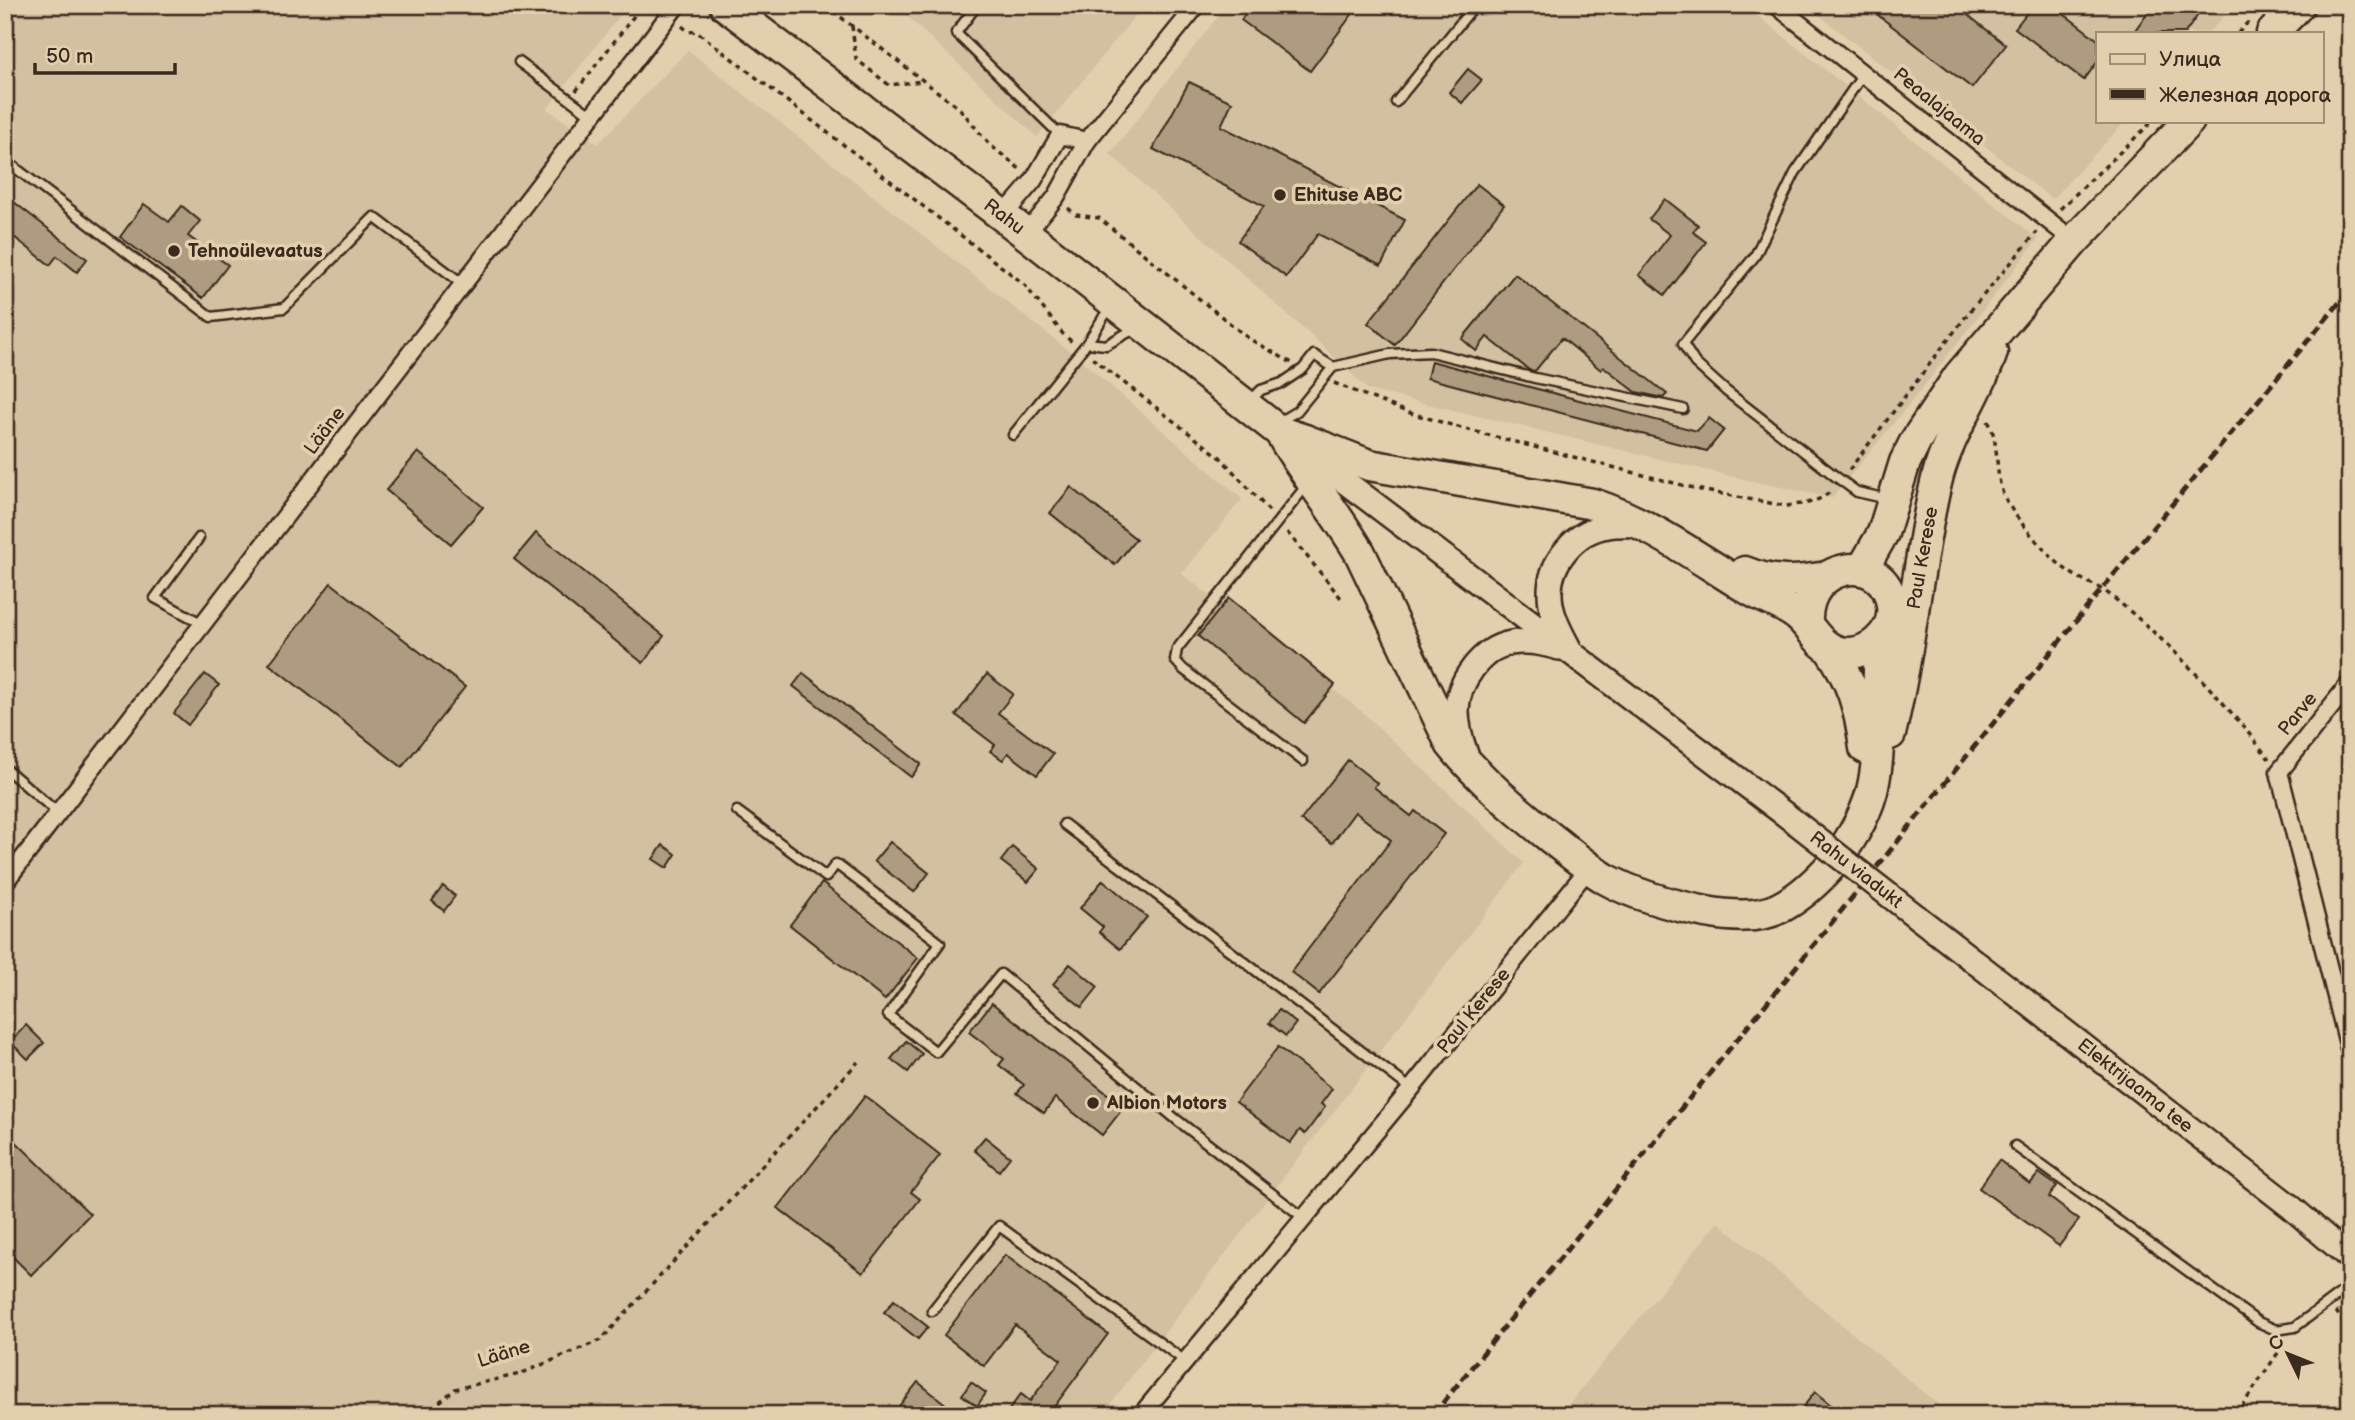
<svg xmlns="http://www.w3.org/2000/svg" width="2355" height="1420" font-family="'Balsamiq Sans',sans-serif">
<rect width="100%" height="100%" fill="#e3cfad"/>
<filter id="ink" filterUnits="userSpaceOnUse"><feTurbulence type="fractalNoise" baseFrequency=".0143" numOctaves="2"/><feDisplacementMap in="SourceGraphic" scale="14" xChannelSelector="R" yChannelSelector="G"/><feConvolveMatrix kernelMatrix="1 2 1 2 8 2 1 2 1" color-interpolation-filters="sRGB"/></filter>
<g filter="url(#ink)">
<!-- built -->
<g fill="#d3c0a0">
<polygon points="5,5 628,5 547,109 598,144 688,50 1082,361 1242,499 1182,574 1360,710 1524,863 1102,1415 5,1415"/>
<polygon points="895,5 1144,5 1037,137"/>
<polygon points="1227,5 1744,5 2038,239 1924,386 1832,498 1752,481 1368,390 1340,362 1110,154"/>
<polygon points="1806,5 2235,5 2208,33 2098,33 2098,121 2126,121 2052,199"/>
<polygon points="1718,1222 1951,1415 1560,1415"/>
</g>
<!-- building -->
<g fill="#af9c80" stroke="#3b2a1e" stroke-width="2">
<polygon points="1251,5 1359,5 1310,71 1241,20"/>
<polygon points="1865,5 1955,5 2006,45 1972,88"/>
<polygon points="2033,5 2052,5 2098,40 2098,61 2084,80 2015,28"/>
<polygon points="2153,5 2205,5 2185,33 2133,33"/>
<polygon points="1468,69 1482,80 1462,103 1449,92"/>
<polygon points="1189,82 1232,102 1221,126 1405,220 1381,266 1318,234 1286,277 1238,241 1264,206 1153,149"/>
<polygon points="1477,184 1504,205 1395,345 1368,323"/>
<polygon points="5,195 87,259 77,272 57,256 50,265 5,230"/>
<polygon points="1665,199 1698,225 1693,232 1706,242 1665,295 1639,275 1670,235 1649,219"/>
<polygon points="144,204 169,222 182,206 200,221 188,236 228,265 203,298 120,237"/>
<polygon points="1515,274 1667,394 1663,398 1636,392 1604,367 1601,370 1562,338 1535,371 1529,370 1487,337 1476,351 1462,339"/>
<polygon points="1431,361 1697,431 1709,418 1724,430 1707,451 1427,378"/>
<polygon points="418,452 483,507 451,544 386,490"/>
<polygon points="1071,487 1136,539 1115,565 1050,513"/>
<polygon points="536,533 664,636 643,663 514,559"/>
<polygon points="331,583 465,687 402,767 269,664"/>
<polygon points="1229,598 1335,685 1304,723 1198,636"/>
<polygon points="803,673 921,764 911,777 793,686"/>
<polygon points="205,674 219,685 188,725 174,713"/>
<polygon points="987,674 1013,694 998,713 1053,754 1037,775 1008,753 1003,760 990,751 995,745 956,715"/>
<polygon points="1348,760 1377,783 1374,787 1411,816 1415,811 1444,834 1319,994 1291,972 1391,840 1355,812 1332,843 1301,820"/>
<polygon points="890,842 929,873 914,892 874,861"/>
<polygon points="663,845 676,854 667,868 653,859"/>
<polygon points="1012,847 1039,869 1028,882 1001,861"/>
<polygon points="1103,880 1147,917 1120,949 1099,932 1103,927 1080,908"/>
<polygon points="822,883 918,958 885,1000 790,925"/>
<polygon points="443,886 455,896 444,911 432,901"/>
<polygon points="1070,964 1098,987 1082,1007 1053,984"/>
<polygon points="992,1003 1124,1107 1102,1135 1055,1098 1044,1113 1017,1093 1024,1085 999,1065 1004,1059 969,1032"/>
<polygon points="1279,1010 1296,1023 1286,1036 1269,1023"/>
<polygon points="26,1025 44,1043 28,1059 10,1042"/>
<polygon points="906,1041 922,1054 908,1072 891,1059"/>
<polygon points="1278,1047 1332,1089 1321,1104 1325,1107 1305,1134 1300,1130 1290,1143 1236,1102"/>
<polygon points="865,1096 940,1155 911,1192 920,1199 863,1273 778,1208"/>
<polygon points="5,1131 90,1214 31,1275 5,1249"/>
<polygon points="985,1137 1010,1157 999,1171 974,1150"/>
<polygon points="1999,1160 2030,1184 2039,1173 2057,1186 2049,1197 2079,1220 2059,1246 1979,1188"/>
<polygon points="1005,1255 1108,1334 1048,1415 1005,1415 1021,1394 1030,1401 1061,1360 1015,1325 984,1366 944,1335"/>
<polygon points="894,1300 928,1327 918,1339 884,1312"/>
<polygon points="918,1382 959,1415 892,1415"/>
<polygon points="971,1382 986,1393 977,1406 962,1395"/>
<polygon points="1815,1392 1843,1415 1797,1415"/>
</g>
<g fill="none" stroke-linecap="round" stroke-linejoin="round">
<defs>
<g id="lane">
<polyline points="977,5 956,33 1060,135"/>
<polyline points="519,62 592,116"/>
<polyline points="1864,73 1795,173 1755,256 1683,344 1695,363 1726,391 1835,476 1857,492 1888,499"/>
<polyline points="1396,102 1475,5"/>
<polyline points="5,160 211,317 284,308 374,217 463,284"/>
<polyline points="1087,343 1106,345 1136,328"/>
<polyline points="1249,402 1261,390 1282,383 1303,369 1314,355 1333,367"/>
<polyline points="1277,423 1297,411 1333,367 1390,354 1431,352 1535,378 1683,409"/>
<polyline points="1013,435 1087,343 1110,307"/>
<polyline points="199,538 155,598 203,624"/>
<polyline points="1303,761 1183,669 1175,660 1177,649 1306,486"/>
<polyline points="5,768 58,813"/>
<polyline points="737,811 826,877 836,864 940,943 888,1015 936,1052 1001,974 1177,1120 1304,1218"/>
<polyline points="1064,824 1411,1089"/>
<polyline points="2015,1146 2258,1322 2276,1330 2295,1327 2350,1286"/>
<polyline points="932,1311 999,1226 1185,1361"/>
</g>
<g id="street">
<polyline points="1776,5 2074,241"/>
<polyline points="1003,216 1033,181 1060,135 1087,141"/>
<polyline points="1026,234 1056,197 1087,141 1197,5"/>
<polyline points="2350,683 2279,772 2350,1052"/>
<polyline points="5,882 677,5"/>
<polyline points="1141,1415 1411,1089 1589,868"/>
</g>
<g id="secondary">
<polyline points="1295,444 1795,822"/>
<path d="M 1570,650 C 1561,633 1550,614 1550,594 C 1549,562 1576,530 1608,526 C 1618,524 1629,525 1640,525"/>
<path d="M 1466,754 C 1461,740 1457,727 1457,711 C 1457,683 1481,648 1511,643 C 1527,640 1543,643 1559,648"/>
<polyline points="1917,917 2291,1207 2350,1258"/>
</g>
<g id="highway">
<path d="M 725,5 L 1003,216 L 1280,432 C 1304,474 1335,511 1360,553 L 1451,744 C 1480,780 1515,809 1551,838 C 1569,852 1586,867 1606,879 C 1637,896 1671,905 1706,912 C 1729,916 1758,919 1779,908 C 1798,899 1814,884 1828,869 C 1847,847 1865,818 1872,791 C 1884,740 1875,688 1881,638"/>
<polyline points="2272,33 2299,5"/>
<path d="M 1280,432 L 1305,440 L 1369,465 L 1593,504 C 1650,523 1696,557 1747,588 C 1762,598 1779,602 1794,613 C 1811,624 1816,644 1836,651 C 1864,660 1896,635 1892,605 C 1885,550 1804,560 1807,623"/>
<polyline points="1862,570 1883,533 1905,462 1916,440 1959,376 2074,241 2189,121"/>
<path d="M 1745,572 C 1773,584 1798,582 1827,577"/>
<path d="M 1829,648 C 1852,680 1860,708 1865,748"/>
<path d="M 1890,734 C 1901,687 1909,639 1916,591 C 1923,552 1928,513 1938,475 C 1950,431 1978,395 1992,352"/>
</g>
</defs>
<!-- lane casing -->
<use href="#lane" stroke="#3b2a1e" stroke-width="13"/>
<!-- street casing -->
<use href="#street" stroke="#3b2a1e" stroke-width="21"/>
<!-- secondary casing -->
<use href="#secondary" stroke="#3b2a1e" stroke-width="28"/>
<!-- highway casing -->
<use href="#highway" stroke="#3b2a1e" stroke-width="35"/>
<!-- path -->
<g stroke="#3b2a1e" stroke-width="3.5" stroke-dasharray="5 5" stroke-linecap="butt">
<polyline points="825,5 960,109 989,144 1021,170"/>
<polyline points="682,26 689,32 696,31 1024,284 1063,334 1072,342"/>
<polyline points="852,26 856,59 889,85 923,81"/>
<polyline points="2238,33 2251,19"/>
<polyline points="576,91 637,12 639,5"/>
<polyline points="1068,208 1076,215 1099,218 1248,338 1292,363"/>
<polyline points="2060,209 2153,121"/>
<polyline points="1092,358 1220,457 1271,513"/>
<polyline points="1334,383 1407,412 1465,429 1705,491 1786,506 1808,503 1822,498 1833,490"/>
<path d="M 1988,421 C 2001,444 1993,474 2005,498 C 2015,518 2049,558 2068,571 C 2082,581 2100,586 2114,598 C 2172,645 2223,699 2269,759"/>
<polyline points="1849,470 1970,311 2037,232"/>
<polyline points="1287,532 1341,598"/>
<polyline points="2336,1311 2350,1333"/>
<polyline points="424,1415 455,1389 520,1374 601,1340 858,1062"/>
<polyline points="2236,1415 2286,1341"/>
</g>
<!-- lane -->
<use href="#lane" stroke="#e3cfad" stroke-width="8"/>
<!-- street -->
<use href="#street" stroke="#e3cfad" stroke-width="16"/>
<!-- secondary -->
<use href="#secondary" stroke="#e3cfad" stroke-width="23"/>
<!-- highway -->
<use href="#highway" stroke="#e3cfad" stroke-width="30"/>
<!-- rail -->
<polyline stroke="#3b2a1e" stroke-width="5" stroke-dasharray="10 5" stroke-linecap="butt" points="1433,1415 2102,589 2350,290"/>
<defs>
<polyline id="secondary-bridge" points="1795,822 1917,917"/>
</defs>
<!-- secondary-bridge casing -->
<use href="#secondary-bridge" stroke="#3b2a1e" stroke-width="28" stroke-linecap="butt"/>
<!-- secondary-bridge -->
<use href="#secondary-bridge" stroke="#e3cfad" stroke-width="23"/>
</g>
</g>
<!-- markers -->
<g fill="#3b2a1e" stroke="#e3cfad" stroke-width="2.5">
<circle cx="1280" cy="195" r="7"/>
<circle cx="174" cy="251" r="7"/>
<circle cx="1093" cy="1103" r="7"/>
</g>
<g text-anchor="middle" dominant-baseline="central" stroke-width="7" stroke-linejoin="round" paint-order="stroke">
<!-- street labels -->
<g font-size="19" fill="#3b2a1e" stroke="#e3cfad">
<text transform="translate(1939 107) rotate(39)">Peaalajaama</text>
<text transform="translate(1004 217) rotate(37)">Rahu</text>
<text transform="translate(325 431) rotate(-53)">Lääne</text>
<text transform="translate(1923 558) rotate(-80)">Paul Kerese</text>
<text transform="translate(2298 714) rotate(-51)">Parve</text>
<text transform="translate(1856 870) rotate(38)">Rahu viadukt</text>
<text transform="translate(1474 1011) rotate(-51)">Paul Kerese</text>
<text transform="translate(2135 1086) rotate(38)">Elektrijaama tee</text>
<text transform="translate(504 1354) rotate(-17)">Lääne</text>
</g>
<!-- poi labels -->
<g font-size="19" font-weight="bold" fill="#3b2a1e" stroke="#e3cfad" text-anchor="start">
<text x="1294" y="195">Ehituse ABC</text>
<text x="188" y="251">Tehnoülevaatus</text>
<text x="1107" y="1103">Albion Motors</text>
</g>
</g>
<!-- margin -->
<rect width="2355" height="1420" fill="none" stroke="#e3cfad" stroke-width="28"/>
<rect x="14" y="14" width="2327" height="1392" fill="none" stroke="#3b2a1e" stroke-width="2.5" filter="url(#ink)"/>
<!-- legend -->
<rect x="2096" y="32" width="228" height="91" fill="#e3cfad" stroke="#a08d74" stroke-width="2"/>
<rect x="2110" y="54" width="35" height="10" fill="#e3cfad" stroke="#a08d74" stroke-width="2"/>
<text x="2159" y="66" font-size="21" fill="#3b2a1e">Улица</text>
<rect x="2110" y="89" width="35" height="10" fill="#3b2a1e" stroke="#a08d74" stroke-width="2"/>
<text x="2159" y="102" font-size="21" fill="#3b2a1e">Железная дорога</text>
<!-- north arrow -->
<g transform="translate(2288 1354) rotate(313)" stroke="#e3cfad" stroke-width="5" paint-order="stroke">
<path d="M0-5L12 26L0 18L-12 26Z" fill="#3b2a1e"/>
<text y="-10" font-size="19" font-weight="bold" text-anchor="middle" fill="#3b2a1e">С</text>
</g>
<!-- scale -->
<path d="M35 63v10h140v-10" fill="none" stroke="#3b2a1e" stroke-width="3.5"/>
<text x="46" y="63" font-size="21" fill="#3b2a1e" stroke="#e3cfad" stroke-width="5" paint-order="stroke">50 m</text>
</svg>
